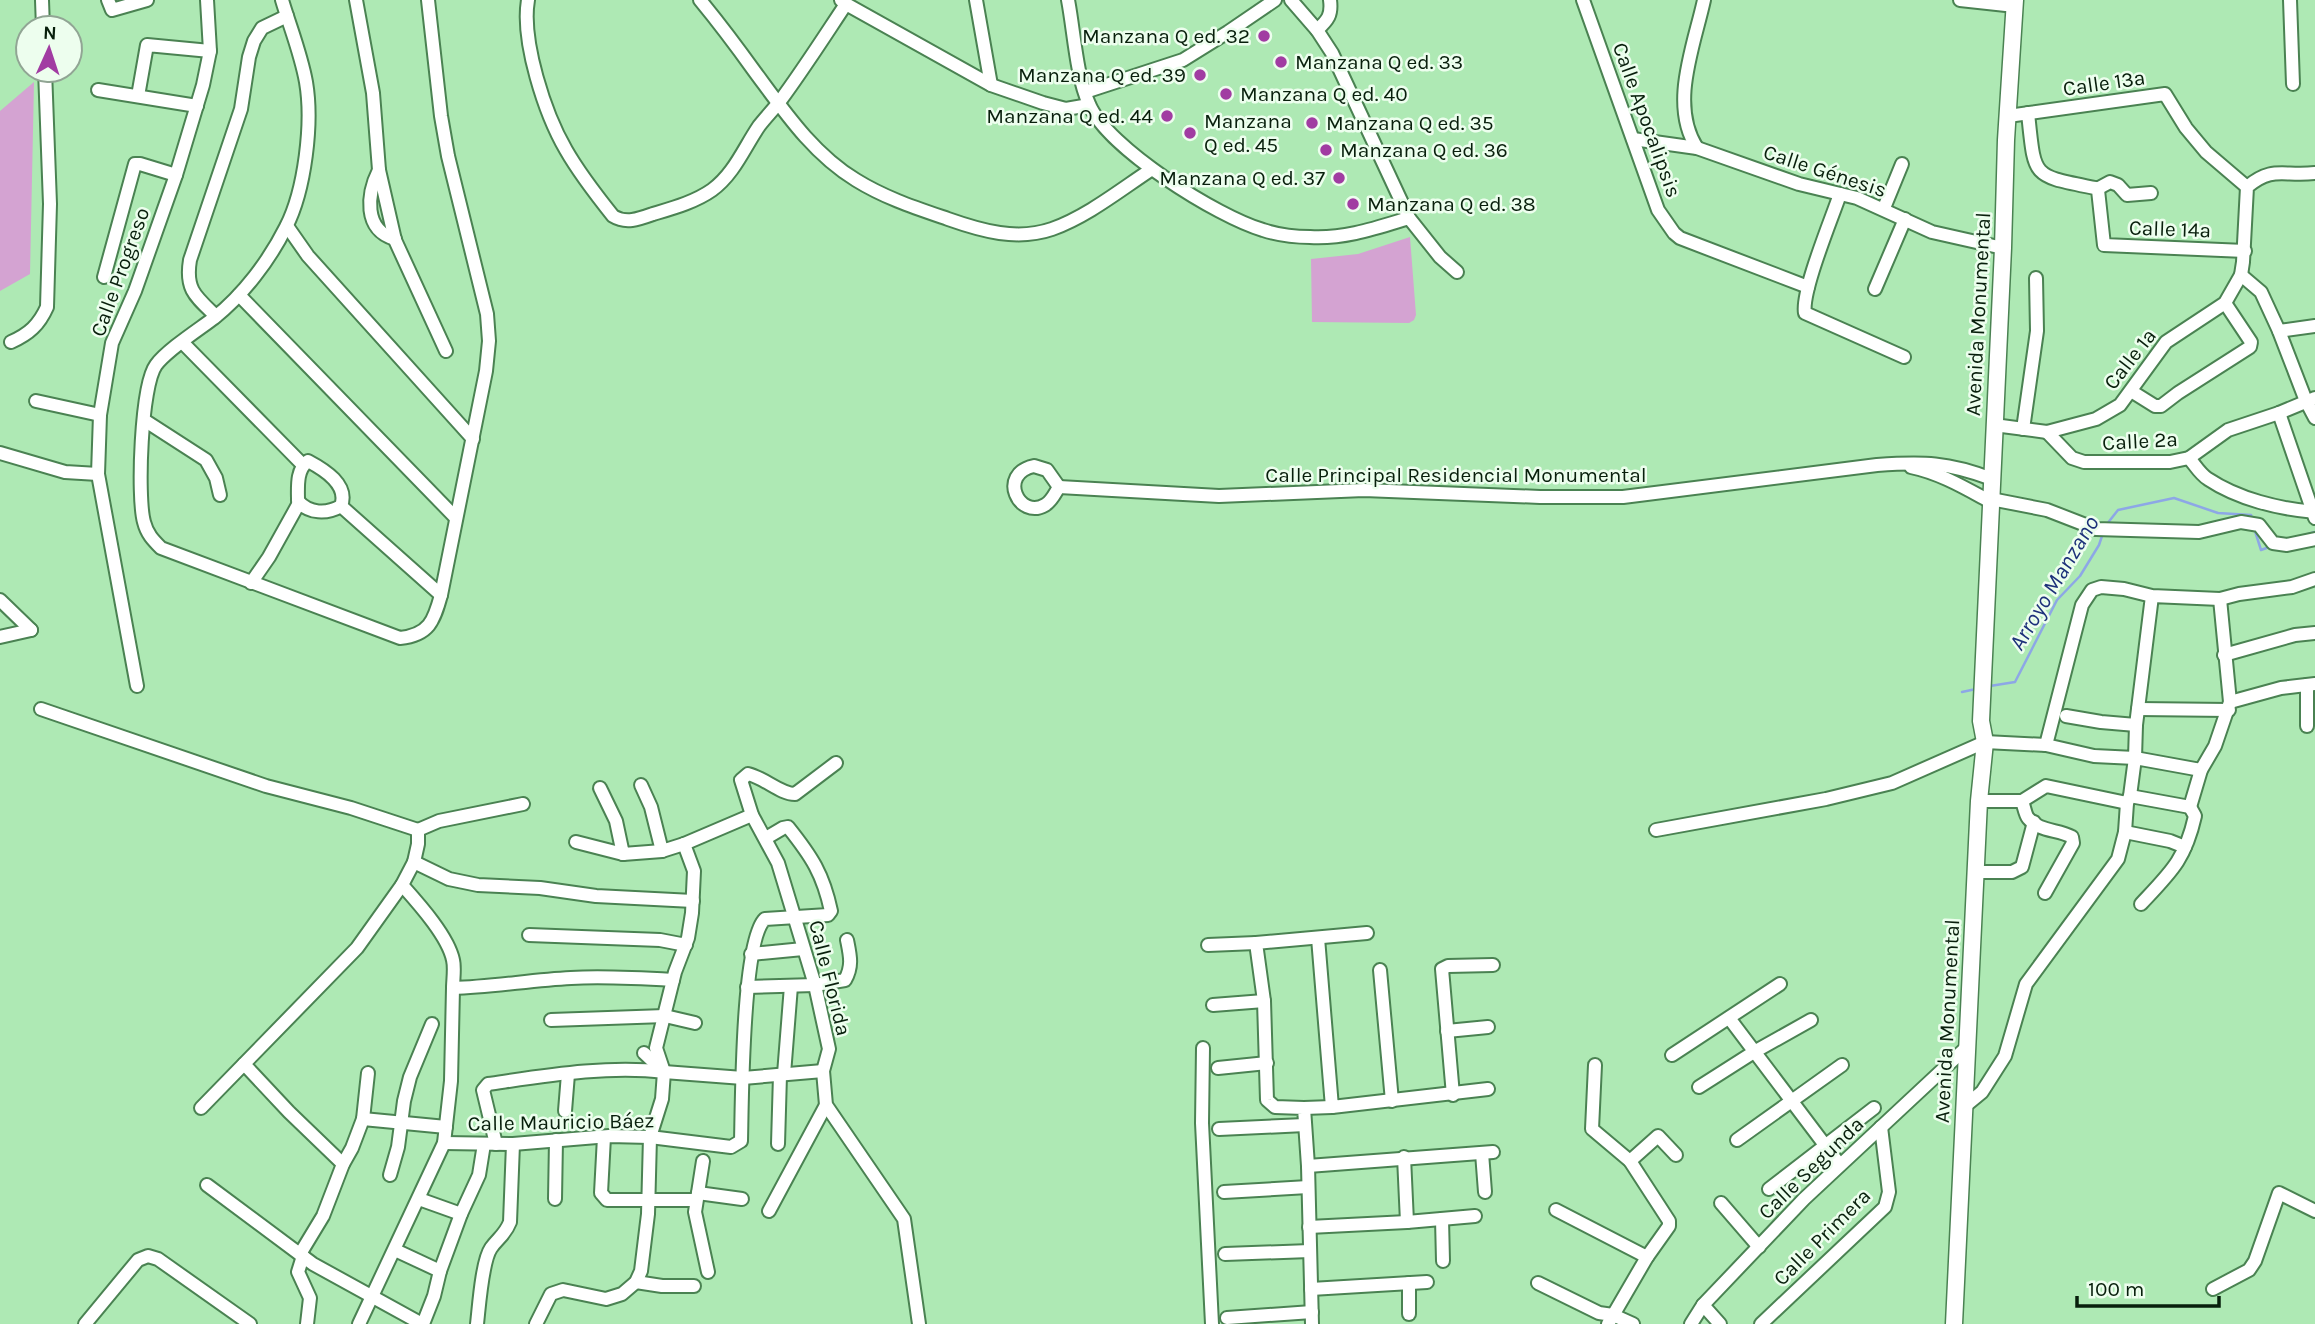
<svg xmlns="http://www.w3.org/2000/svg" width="2315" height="1324" font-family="Karla,sans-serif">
<rect width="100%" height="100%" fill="#aee9b4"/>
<!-- green -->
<g fill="#d4a3d2">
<polygon points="34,82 30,274 0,291 0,111"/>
<polygon points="1410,237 1416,315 1414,320 1409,323 1312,322 1311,259 1358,254"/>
</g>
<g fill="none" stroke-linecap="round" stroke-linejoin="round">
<!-- stream -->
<g stroke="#8da7e6" stroke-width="2.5">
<polyline points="2107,524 2118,510 2174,498 2218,513 2251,515 2252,518"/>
<polyline points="2254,528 2261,550 2272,546"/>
<polyline points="2305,535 2315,532"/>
<polyline points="1990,686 2015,682 2057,600 2080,576 2099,545 2103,533"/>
<polyline points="1962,692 1976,689"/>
</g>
<defs>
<g id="minor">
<polyline points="42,0 43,28"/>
<polyline points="108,0 112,10 147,0"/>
<path d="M 282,0 C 290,27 301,54 306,82 C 313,123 305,190 286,227 C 269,261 243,295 214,318 C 198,330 167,350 156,365 C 141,385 137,497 144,522 C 147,534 153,540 161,548 L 400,638 C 429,635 434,621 441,595 L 486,371 L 489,341 L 487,314 L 448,156 L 441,116 L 428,0"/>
<polyline points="356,0 373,93 379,170 395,240 446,351"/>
<path d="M 528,0 C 521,41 545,114 566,150 C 578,171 597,196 613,216 C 626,224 639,219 653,214 C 673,208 695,202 712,190 C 734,174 744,148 759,126 C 766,117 773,110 780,101 C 803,70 824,37 846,4"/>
<path d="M 700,0 C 719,23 737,47 755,72 C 784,111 813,154 856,180 C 885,198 916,208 948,219 C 982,231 1017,241 1052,229 C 1088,216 1120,190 1152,169"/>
<polyline points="841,0 846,4 991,85 1043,103 1066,109 1089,105"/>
<polyline points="976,0 991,85"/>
<path d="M 1068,0 C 1074,31 1076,75 1089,104 C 1107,148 1218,217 1263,230 C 1278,235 1295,237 1310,237 C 1345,239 1376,228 1409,218"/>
<polyline points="1291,0 1317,30 1332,53 1409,218 1440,257 1457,272"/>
<polyline points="1583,0 1658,210 1674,233 1680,238 1808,287"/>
<polyline points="1960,0 2015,6"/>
<polyline points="2290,0 2293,84"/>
<path d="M 1317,30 C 1328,20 1332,15 1330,0"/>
<polyline points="98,90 197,106"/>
<polyline points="1085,92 1183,60 1228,32 1275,0"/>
<polyline points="138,96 147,45 210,51"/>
<path d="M 2028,113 C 2035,179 2031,175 2095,188 L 2098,190 L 2104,245 L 2245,251"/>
<polyline points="2008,116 2165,94 2186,128 2206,152 2247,187"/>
<polyline points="1633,139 1697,148 1799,184 1857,198 1932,232 2003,248"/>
<path d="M 1697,148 C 1669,105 1694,46 1704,0"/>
<path d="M 379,170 C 367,194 363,230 395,239"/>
<polyline points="2097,189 2110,182 2118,185 2127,195 2151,193"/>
<path d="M 1840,194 C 1832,218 1801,292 1805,313 L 1904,357"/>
<polyline points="1884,208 1902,164"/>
<polyline points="287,226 308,256 473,439"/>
<polyline points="2241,275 2261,292 2279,331 2306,401 2315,418"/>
<polyline points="104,277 135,164 140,164 176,175"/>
<polyline points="1875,289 1905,219"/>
<polyline points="239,295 456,518"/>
<path d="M 216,316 C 196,297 185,290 190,260 L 241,109 L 249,57 L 254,41 L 262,28 L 287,16"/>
<polyline points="2279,331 2315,326"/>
<path d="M 11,342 C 29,334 39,325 47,307 L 50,204 L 45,70"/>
<polyline points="183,343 303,465"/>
<polyline points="2131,391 2155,406 2161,406 2178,393 2250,347 2251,342 2225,303"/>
<polyline points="36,401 100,415"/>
<polyline points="2279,413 2315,518"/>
<polyline points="144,420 206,460 216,478 220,495"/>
<path d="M 1994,425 L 2047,432 L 2096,419 L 2120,405 L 2166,342 L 2225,303 L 2241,275 L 2243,262 L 2247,187 C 2273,165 2284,177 2315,173"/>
<polyline points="2023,429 2037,331 2036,278"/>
<polyline points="2047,432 2072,458 2084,462 2170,462 2189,458 2228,430 2279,413 2315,398"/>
<polyline points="0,453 65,472 98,474"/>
<path d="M 2189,458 C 2195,465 2200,474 2208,479 C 2238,499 2279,509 2315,512"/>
<path d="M 308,461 C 325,470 349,485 341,506 C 327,514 309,514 298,501 C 298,487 296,470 308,461 Z"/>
<path d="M 1034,466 L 1047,470 L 1059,487 C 1055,493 1052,501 1045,505 C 1019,520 997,474 1034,466 Z"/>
<path d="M 1911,467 C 1940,473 1965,488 1991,502"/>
<path d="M 1059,487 L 1219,496 L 1364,490 L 1540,497 L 1623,497 L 1877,465 C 1923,462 1948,462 1992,479"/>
<polyline points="1991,499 2047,510 2096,529 2199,532 2241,522 2259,525 2273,543 2287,545 2315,539"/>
<polyline points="341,506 441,595"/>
<polyline points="251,583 269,557 299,503"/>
<polyline points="2152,596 2136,725 2135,758 2094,756 2046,745 2082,605 2092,590 2101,587 2124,589 2152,596 2220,599 2239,594 2292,587 2315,579"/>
<polyline points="0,600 31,630"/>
<polyline points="0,637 31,630"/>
<polyline points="2224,655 2295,635 2315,633"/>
<polyline points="137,686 98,474 100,415 112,343 135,291 176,175 203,85 210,51 207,0"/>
<polyline points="2230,702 2281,688 2315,684"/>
<polyline points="41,709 266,786 351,808 418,830"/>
<polyline points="2138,709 2229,710"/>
<polyline points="2066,716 2101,722 2136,725"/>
<polyline points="2307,726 2307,685"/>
<path d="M 836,763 L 795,794 C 780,794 765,778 748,774 L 741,780 L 752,815 L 778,863 L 815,985 L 829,1049 L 823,1071 L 826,1105 L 904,1219 L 919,1324"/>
<polyline points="641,785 651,807 662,851 684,844 752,815"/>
<polyline points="600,788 616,821 623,854 662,851"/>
<polyline points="2130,796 2190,807 2201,770 2215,746 2230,702 2220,599"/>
<polyline points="1979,801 2022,801 2046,786 2127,803"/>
<path d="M 2022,801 C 2024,806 2025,814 2028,818 C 2039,832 2058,829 2072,837 L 2073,843 L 2045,893"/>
<polyline points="1656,830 1826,799 1892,783 1985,742 2046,745"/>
<polyline points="2125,832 2170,841 2185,847"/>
<polyline points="576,842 623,854"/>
<polyline points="414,862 418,844 418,830 439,821 523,804"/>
<polyline points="1975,872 2012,872 2022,867 2034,822"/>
<path d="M 2141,904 C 2171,872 2185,860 2195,816 L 2190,807"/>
<polyline points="529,935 660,940 686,945"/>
<polyline points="1318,938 1332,1107 1488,1089"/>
<polyline points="1208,945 1256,943"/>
<polyline points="751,954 803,949"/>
<polyline points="1380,970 1392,1101"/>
<path d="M 673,980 C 639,978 605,976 571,978 C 531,980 492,987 453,988 C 453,980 455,968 453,960 C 448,936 418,903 402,885 L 414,862 L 449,879 L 478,885 L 540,888 L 596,896 L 693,901"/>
<path d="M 747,987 L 815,985 L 845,980 C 853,966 850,955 847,940"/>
<polyline points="1213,1005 1264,1001"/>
<polyline points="1729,1018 1840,1165"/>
<polyline points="551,1020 665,1016 695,1023"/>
<polyline points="1447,1031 1488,1027"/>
<polyline points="1203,1048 1202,1123 1212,1324"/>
<polyline points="644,1053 664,1072 743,1078 823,1071"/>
<polyline points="1672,1055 1780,984"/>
<polyline points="244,1064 289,1112 343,1164"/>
<polyline points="1595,1065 1592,1129 1630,1161 1669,1221 1669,1226 1647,1257 1608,1324"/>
<polyline points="1218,1068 1267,1063"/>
<polyline points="784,1074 791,986"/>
<polyline points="1699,1087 1754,1052 1811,1020"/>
<polyline points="1453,1095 1442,969 1448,966 1493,965"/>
<polyline points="1965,1106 1982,1092 2005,1056 2026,984 2118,859 2125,832 2127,803 2130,796 2135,758 2201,770"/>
<polyline points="201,1108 357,948 402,885"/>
<polyline points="1304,1108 1332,1107"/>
<polyline points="565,1111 568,1074"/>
<polyline points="363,1119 368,1073"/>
<polyline points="1219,1129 1305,1125"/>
<polyline points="604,1137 601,1193 607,1200 696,1200"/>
<polyline points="1737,1140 1842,1065"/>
<path d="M 444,1143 L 513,1144 L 609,1136 L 650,1137 L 731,1147 L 741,1141 C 742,1103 742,940 765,919 L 828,915 L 831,911 C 823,874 812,857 788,827 L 783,828 L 766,838"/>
<path d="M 496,1144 L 483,1090 L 488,1084 C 544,1076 608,1065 664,1072"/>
<polyline points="778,1144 780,1075"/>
<polyline points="1482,1153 1485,1192"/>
<polyline points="1404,1157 1407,1222"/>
<polyline points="703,1161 695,1212 708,1272"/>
<polyline points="1630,1161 1658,1136 1676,1155"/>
<polyline points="1308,1166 1493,1152"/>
<polyline points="390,1175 398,1147 404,1101 410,1077 432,1024"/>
<polyline points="207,1185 313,1264 422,1324"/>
<polyline points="1769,1189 1874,1108"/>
<polyline points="1224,1192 1308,1187"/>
<polyline points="698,1193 742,1199"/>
<polyline points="419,1199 461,1214"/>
<polyline points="555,1199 556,1140"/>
<polyline points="1721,1203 1759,1247"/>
<polyline points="1556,1210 1647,1257"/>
<polyline points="769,1211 826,1105"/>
<polyline points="1442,1219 1443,1261"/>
<polyline points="1309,1227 1407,1222 1475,1216"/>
<polyline points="395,1250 440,1271"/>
<polyline points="300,1254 323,1216 343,1164 352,1148 363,1119 446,1127"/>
<polyline points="1225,1254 1310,1251"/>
<polyline points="303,1256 298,1272 310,1298 307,1324"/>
<polyline points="636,1282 662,1286 694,1286"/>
<polyline points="1409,1283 1409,1314"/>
<polyline points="1538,1283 1599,1313 1613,1315 1633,1324"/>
<polyline points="1311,1289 1427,1282"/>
<polyline points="2213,1289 2249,1270 2255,1261 2279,1193 2315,1211"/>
<polyline points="1703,1305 1720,1324"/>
<polyline points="1227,1318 1312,1312"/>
<polyline points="85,1324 138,1260 148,1256 158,1259 250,1324"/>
<polyline points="359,1324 444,1143 451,1081 453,988"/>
<polyline points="423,1324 434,1296 440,1271 461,1214 479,1175 484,1144"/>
<path d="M 477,1324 C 479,1307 482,1261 491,1248 C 498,1238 505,1235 510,1222 L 513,1144"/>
<polyline points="536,1324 551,1294 563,1290 606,1299 622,1294 636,1282 641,1271 648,1214 650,1137 662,1099 664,1072 656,1048 675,972 688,938 692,913 694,871 684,844"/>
<polyline points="1312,1324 1308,1166 1304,1108 1275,1107 1267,1100 1264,1001 1256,943 1367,933"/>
<polyline points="1691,1324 1703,1305 1804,1199 1967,1047"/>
<polyline points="1761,1324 1885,1207 1889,1192 1881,1127"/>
</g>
<polyline id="major" points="1954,1324 1979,801 1985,742 1981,721 2003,248 2006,140 2015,0"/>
</defs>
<!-- minor casing -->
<use href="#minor" stroke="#4a8252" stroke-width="16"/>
<!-- major casing -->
<use href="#major" stroke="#4a8252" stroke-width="19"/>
<!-- minor -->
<use href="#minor" stroke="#fff" stroke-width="12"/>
<!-- major -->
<use href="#major" stroke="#fff" stroke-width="16"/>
</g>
<!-- markers -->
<g fill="#a13ca2" stroke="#edfeee" stroke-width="2.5">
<circle cx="1264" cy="36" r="7"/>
<circle cx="1281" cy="62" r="7"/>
<circle cx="1200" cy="75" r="7"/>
<circle cx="1226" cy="94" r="7"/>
<circle cx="1167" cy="116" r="7"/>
<circle cx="1312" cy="123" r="7"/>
<circle cx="1190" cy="133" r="7"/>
<circle cx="1326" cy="150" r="7"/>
<circle cx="1339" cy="178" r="7"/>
<circle cx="1353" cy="204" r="7"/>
</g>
<g text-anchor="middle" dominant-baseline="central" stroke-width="5" stroke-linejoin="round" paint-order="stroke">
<!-- poi labels -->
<g font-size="21" fill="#081f0c" stroke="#edfeee" text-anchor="start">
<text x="1250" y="36" text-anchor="end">Manzana Q ed. 32</text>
<text x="1295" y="62">Manzana Q ed. 33</text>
<text x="1186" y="75" text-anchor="end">Manzana Q ed. 39</text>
<text x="1240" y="94">Manzana Q ed. 40</text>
<text x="1153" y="116" text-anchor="end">Manzana Q ed. 44</text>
<text x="1204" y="121">Manzana<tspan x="1204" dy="24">Q ed. 45</tspan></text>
<text x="1326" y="123">Manzana Q ed. 35</text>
<text x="1340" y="150">Manzana Q ed. 36</text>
<text x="1325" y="178" text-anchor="end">Manzana Q ed. 37</text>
<text x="1367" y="204">Manzana Q ed. 38</text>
</g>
<!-- street labels -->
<g font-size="21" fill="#081f0c" stroke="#edfeee">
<text transform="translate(2104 83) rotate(-8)">Calle 13a</text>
<text transform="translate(1647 120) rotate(70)">Calle Apocalipsis</text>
<text transform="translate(1825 171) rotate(18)">Calle Génesis</text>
<text transform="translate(2170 229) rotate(2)">Calle 14a</text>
<text transform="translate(120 272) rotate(-70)">Calle Progreso</text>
<text transform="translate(1978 314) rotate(-87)">Avenida Monumental</text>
<text transform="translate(2130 359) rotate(-52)">Calle 1a</text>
<text transform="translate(2140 441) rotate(-3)">Calle 2a</text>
<text x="1456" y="475">Calle Principal Residencial Monumental</text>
<text transform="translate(830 978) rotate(76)">Calle Florida</text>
<text transform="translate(1947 1021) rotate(-87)">Avenida Monumental</text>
<text transform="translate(561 1122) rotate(-1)">Calle Mauricio Báez</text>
<text transform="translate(1811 1168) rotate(-44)">Calle Segunda</text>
<text transform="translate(1822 1237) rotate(-45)">Calle Primera</text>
</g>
<!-- water labels -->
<g font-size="23" font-style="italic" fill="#1d317a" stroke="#edfeee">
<text transform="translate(2054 583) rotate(-59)">Arroyo Manzano</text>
</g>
</g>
<!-- north arrow -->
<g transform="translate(49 49) rotate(3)"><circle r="33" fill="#edfeee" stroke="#91a594" stroke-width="2"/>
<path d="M0-5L12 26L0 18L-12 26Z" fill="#a13ca2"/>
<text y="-10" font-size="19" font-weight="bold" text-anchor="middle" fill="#081f0c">N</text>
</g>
<!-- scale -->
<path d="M2077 1296v10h142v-10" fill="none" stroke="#081f0c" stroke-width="3.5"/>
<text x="2088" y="1296" font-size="21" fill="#081f0c" stroke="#edfeee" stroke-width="5" paint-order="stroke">100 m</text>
</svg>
